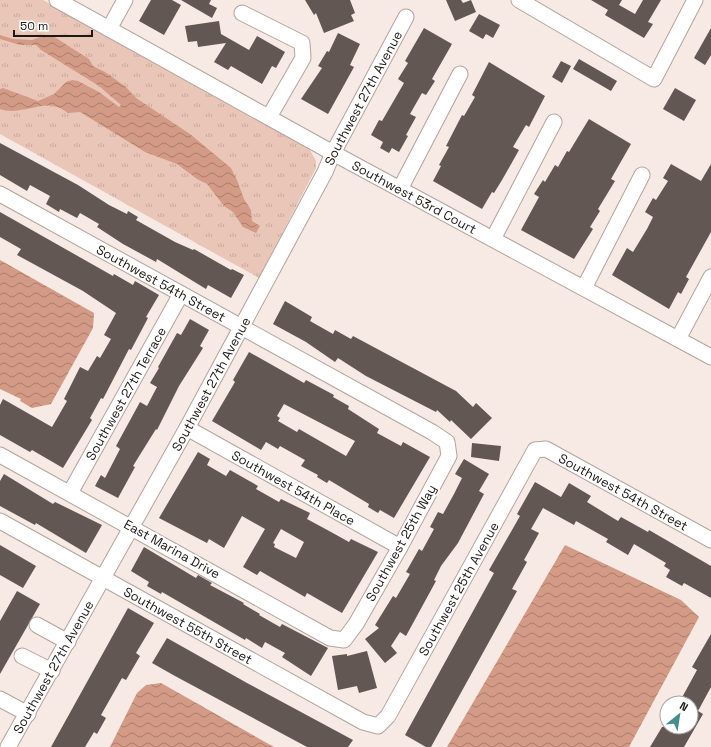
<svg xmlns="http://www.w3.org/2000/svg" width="711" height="747" font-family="'Space Grotesk',sans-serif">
<defs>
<pattern id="grass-tufts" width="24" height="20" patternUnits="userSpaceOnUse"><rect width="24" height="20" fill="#eac6b8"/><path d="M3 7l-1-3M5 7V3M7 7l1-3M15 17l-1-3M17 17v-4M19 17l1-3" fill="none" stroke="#c8a99d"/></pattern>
<pattern id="water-waves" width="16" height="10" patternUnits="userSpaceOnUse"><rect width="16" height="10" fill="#d39b85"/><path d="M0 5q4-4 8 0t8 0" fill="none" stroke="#ab7d6c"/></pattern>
</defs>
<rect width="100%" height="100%" fill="#f7e9e3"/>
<!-- grass -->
<polygon fill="url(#grass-tufts)" points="0,0 43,0 177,73 310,150 316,161 316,168 259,278 0,134"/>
<!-- water -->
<g fill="url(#water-waves)">
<path d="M 0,35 L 13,39 L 32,40 L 46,35 L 53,36 L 89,59 L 93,66 L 105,72 L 126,87 L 136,98 L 190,134 L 231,168 L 237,180 L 244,199 L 251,210 L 252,221 L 260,226 L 256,233 L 243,227 L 233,212 L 224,206 L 207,184 L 197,179 L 177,164 L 145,152 L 80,112 L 68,113 C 65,111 61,108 57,107 C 42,101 18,116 0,109 L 0,89 L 3,88 L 38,101 L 54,94 L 66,82 L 72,80 L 78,81 L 99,92 L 119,107 L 121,105 L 99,86 L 41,50 L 36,45 L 20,45 L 0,39 Z"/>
<polygon points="0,260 94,313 93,328 51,404 32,408 20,401 21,399 0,389"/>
<polygon points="565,545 681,600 699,617 629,747 447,747"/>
<polygon points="161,683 274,747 110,747 137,693 146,685"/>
</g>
<!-- building -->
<g fill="#625752" fill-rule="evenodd">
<polygon points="151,0 172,0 181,5 164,35 139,21"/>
<polygon points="181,0 211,0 209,4 217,8 212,18"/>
<polygon points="305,0 350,0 355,13 351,15 354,21 324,33 316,13 314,15"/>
<polygon points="446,0 461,0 463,3 471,0 476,12 455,21"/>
<polygon points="591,0 622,0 619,5 635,14 643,0 661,0 648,22 653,24 644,38 605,15 608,10"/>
<polygon points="479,14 500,25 493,38 486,34 483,39 469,31"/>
<polygon points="219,21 221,34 249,50 257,36 285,52 276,68 272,66 262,84 231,66 228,70 214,62 226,43 198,47 197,41 188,42 185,26"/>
<polygon points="424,28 452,44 432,79 435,81 426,95 422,93 410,114 416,117 406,135 408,136 399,152 392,148 389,153 380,148 383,142 371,135 379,120 382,121 404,83 398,79 408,63 405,61"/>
<polygon points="711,28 711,55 705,65 694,58"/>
<polygon points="338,33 360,44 350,65 354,67 328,114 301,99 322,68 318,66 327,51 329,52"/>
<polygon points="579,59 617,81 611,91 573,69"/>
<polygon points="561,61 571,66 562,83 552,77"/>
<polygon points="489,62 545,96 529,127 526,125 513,147 519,150 502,180 494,193 492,192 482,209 433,181 441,166 439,165 449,147 446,146 462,115 464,116 475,97 472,95"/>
<polygon points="675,88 696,100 684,121 663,109"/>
<polygon points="589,119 631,144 611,179 615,181 598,209 600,211 590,227 593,229 574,259 521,230 539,197 534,194 543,180 545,182 555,165 558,167 567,151 569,152"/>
<polygon points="0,143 78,185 109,205 127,214 128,211 138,217 136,220 175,242 193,250 194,249 231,270 232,269 244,275 231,298 208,285 206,289 157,259 156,262 123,244 97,227 99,224 80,213 77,218 60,209 59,212 46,204 50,196 30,185 27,191 0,175"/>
<polygon points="671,164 701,181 711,164 711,232 686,277 689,279 681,294 678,292 669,309 612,275 627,248 633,252 647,229 653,217 645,212 653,198 656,200 668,181 663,178"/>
<polygon points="0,212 113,276 114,274 133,285 135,281 159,295 146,317 148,318 131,350 129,349 103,399 101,398 90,418 92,420 63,468 32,450 30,452 0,435 0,405 3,399 52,427 67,401 64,399 80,367 88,371 97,356 100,358 111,339 104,335 116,313 83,291 17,255 21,249 0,237"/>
<polygon points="285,301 312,317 310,321 333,334 335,330 351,339 353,336 456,391 473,407 476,403 492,418 471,439 451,420 450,422 437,410 436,412 366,376 338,358 335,362 306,342 273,324"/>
<polygon points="190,319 209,330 200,346 203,348 179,386 157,430 156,429 133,466 135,467 118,498 95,486 101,475 105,478 120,449 116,446 140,402 147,406 157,387 150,383 159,368 158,367 177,333 181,335"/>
<path d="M 249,352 L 304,383 L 306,380 L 334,395 L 333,397 L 349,406 L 348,409 L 379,429 L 377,433 L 401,446 L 403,442 L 430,457 L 394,518 L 380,510 L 378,513 L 368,507 L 369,504 L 329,480 L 327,483 L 317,477 L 318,475 L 301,466 L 305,460 L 280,446 L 278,449 L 266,442 L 261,450 L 212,421 L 235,382 L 233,380 ZM 284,404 L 355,441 L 346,456 L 299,429 L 297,432 L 278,421 L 280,418 L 277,416 Z"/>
<polygon points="472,443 501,446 499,461 471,457"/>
<path d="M 198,452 L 210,459 L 207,465 L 226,476 L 230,470 L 258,486 L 256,489 L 279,502 L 281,499 L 310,513 L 307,519 L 331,532 L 349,542 L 351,539 L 378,552 L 342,613 L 307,593 L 305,597 L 260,571 L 257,575 L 243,567 L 265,529 L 242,516 L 224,548 L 209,539 L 207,543 L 159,518 ZM 281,529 L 304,542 L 296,558 L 274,547 L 275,544 L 273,543 Z"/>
<polygon points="464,459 489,474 479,491 484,494 458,543 441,566 434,580 436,581 406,636 400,632 391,646 397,653 385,663 365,639 379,628 375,625 393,596 396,598 410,574 406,572 419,549 422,551 434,529 430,527 438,512 443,514 454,494 462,478 455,474"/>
<polygon points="4,474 53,504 55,502 102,525 86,553 36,523 35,525 0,506 0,481"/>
<polygon points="535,482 561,497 569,483 591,496 587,502 618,521 621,517 648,532 649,530 711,566 711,598 684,583 682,586 666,577 670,570 664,566 666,563 634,544 628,555 606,542 608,539 576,521 574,525 543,508 531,529 539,533 524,560 527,562 512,589 517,591 431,747 426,747 405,735 494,573 489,570 520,516 517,514"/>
<polygon points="0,545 36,566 23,588 0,575"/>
<polygon points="144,547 196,578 198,575 212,583 210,585 244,603 243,604 260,614 259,615 280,627 282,624 328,648 311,676 282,657 285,653 265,642 262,648 246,638 245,640 162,592 161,594 147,586 149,582 131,571"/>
<polygon points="17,591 40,604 0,674 0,621"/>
<polygon points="128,608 154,623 136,653 140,656 126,680 122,678 101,715 106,718 97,734 94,732 85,747 51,747"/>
<polygon points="711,634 711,687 698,711 703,714 684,747 650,747 662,727 691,727 691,703 679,703 697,670 692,667"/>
<polygon points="167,638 247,683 353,740 348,747 307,747 175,676 152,663"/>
<polygon points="367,651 377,688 359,693 357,686 338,690 332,656 347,654 347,656"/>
</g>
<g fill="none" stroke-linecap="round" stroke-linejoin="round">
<defs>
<g id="minor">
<path id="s1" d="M 57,0 L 333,153 L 711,357"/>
<polyline points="519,0 654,79 695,0"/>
<polyline points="242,13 302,43 303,58 269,117"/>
<polyline points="109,29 125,0"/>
<polyline points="400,189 460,74"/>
<path id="s2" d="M 0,194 L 432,432 L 447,442 L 449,456 L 400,547 L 356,624 L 344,640 L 330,638 L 0,455"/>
<polyline points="493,239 554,122"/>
<polyline points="584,288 642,175"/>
<polyline points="678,339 711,277"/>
<path id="s3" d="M 187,428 L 400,547"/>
<path id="s4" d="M 70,493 L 181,294"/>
<path id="s5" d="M 0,521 L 363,722 L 378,726 L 388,716 L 535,450 L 546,449 L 711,540"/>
<polyline points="37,625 68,642"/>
<polyline points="22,656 52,671"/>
<polyline points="0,699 28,714"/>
<path id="s6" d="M 8,747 L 187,428 L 325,172 L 333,153 L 406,17"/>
</g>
</defs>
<!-- minor casing -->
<use href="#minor" stroke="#b1a49f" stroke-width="17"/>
<!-- minor -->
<use href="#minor" stroke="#fff" stroke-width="15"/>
</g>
<g text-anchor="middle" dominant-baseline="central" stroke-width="4" stroke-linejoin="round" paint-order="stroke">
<!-- street labels -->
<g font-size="13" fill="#1d1816" stroke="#fff">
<text stroke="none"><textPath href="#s6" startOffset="740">Southwest 27th Avenue</textPath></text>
<text stroke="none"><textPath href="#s1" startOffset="408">Southwest 53rd Court</textPath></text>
<text stroke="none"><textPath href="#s2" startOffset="184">Southwest 54th Street</textPath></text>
<text stroke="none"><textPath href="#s6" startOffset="416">Southwest 27th Avenue</textPath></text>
<text stroke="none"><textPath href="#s4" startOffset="114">Southwest 27th Terrace</textPath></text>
<text stroke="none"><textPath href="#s3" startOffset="122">Southwest 54th Place</textPath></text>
<text stroke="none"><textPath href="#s5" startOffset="848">Southwest 54th Street</textPath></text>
<text transform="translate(401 543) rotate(-61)">Southwest 25th Way</text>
<text transform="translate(172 549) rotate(29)">East Marina Drive</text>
<text stroke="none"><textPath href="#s5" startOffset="590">Southwest 25th Avenue</textPath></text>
<text stroke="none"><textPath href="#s5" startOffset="215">Southwest 55th Street</textPath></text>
<text stroke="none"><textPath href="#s6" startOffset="92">Southwest 27th Avenue</textPath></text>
</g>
</g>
<!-- north arrow -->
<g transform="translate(679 715) rotate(30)"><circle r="19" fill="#ffffff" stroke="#a5a3a2"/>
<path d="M0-3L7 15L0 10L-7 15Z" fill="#458d8c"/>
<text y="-6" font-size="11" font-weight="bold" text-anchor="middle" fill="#1d1816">N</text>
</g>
<!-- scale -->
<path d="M14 30v6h78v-6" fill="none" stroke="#1d1816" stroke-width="2"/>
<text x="20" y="30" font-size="12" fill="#1d1816" stroke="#ffffff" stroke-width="3" paint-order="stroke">50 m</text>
</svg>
